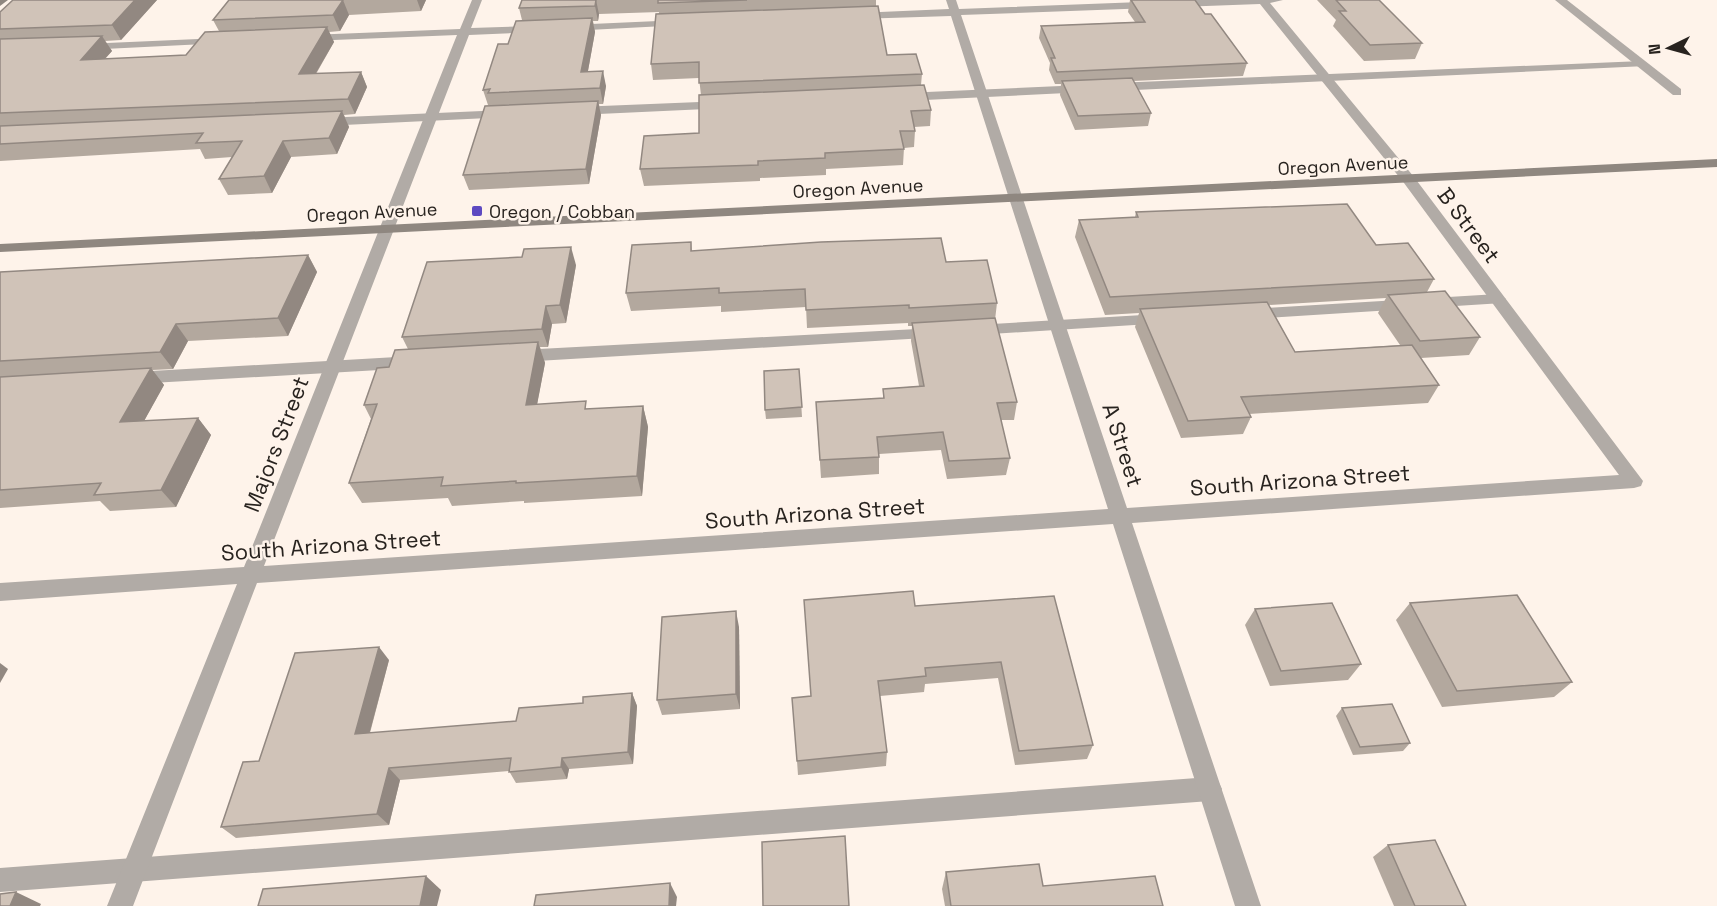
<svg xmlns="http://www.w3.org/2000/svg" width="1717" height="906" font-family="'Space Grotesk',sans-serif">
<rect width="100%" height="100%" fill="#fef3ea"/>
<g fill="none" stroke-linecap="round" stroke-linejoin="round">
<!-- lane -->
<g fill="#b1aba6" fill-rule="evenodd">
<polygon points="1642,61 1648,64 1646,66 1114,91 1108,87 1114,83"/>
<polygon points="1083,85 1087,86 1087,92 904,101 898,97 904,93"/>
<polygon points="724,101 728,102 730,105 728,108 577,115 571,111 577,107"/>
<polygon points="505,110 511,114 509,117 323,126 317,122 323,118"/>
<polygon points="1498,294 1506,299 1503,303 1251,319 1243,314 1251,309"/>
<polygon points="1160,314 1166,315 1168,319 1166,323 975,335 969,334 967,330 969,326 975,325"/>
<polygon points="936,328 942,329 944,333 942,337 520,362 514,360 512,356 514,352 520,350"/>
<polygon points="414,356 420,358 422,362 420,366 414,368 134,384 128,382 126,378 128,374 134,372"/>
<polygon points="1210,777 1218,781 1222,789 1218,797 1210,801 0,892 0,868"/>
</g>
<!-- street -->
<g fill="#b1aba6" fill-rule="evenodd">
<path d="M 472,0 L 482,0 L 471,28 L 536,26 L 542,29 L 536,32 L 469,35 L 264,566 L 1108,509 L 951,16 L 857,19 L 852,16 L 857,13 L 949,9 L 946,0 L 956,0 L 959,9 L 1194,0 L 1283,0 L 1270,3 L 1414,177 L 1643,481 L 1641,486 L 1634,488 L 1132,523 L 1261,906 L 1235,906 L 1113,524 L 257,583 L 133,906 L 107,906 L 237,584 L 0,601 L 0,583 L 244,567 L 457,35 L 309,41 L 303,38 L 309,35 L 460,29 ZM 1260,4 L 1404,183 L 1619,475 L 1127,508 L 961,15 Z"/>
<polygon points="1555,0 1567,0 1681,89 1681,95 1673,95"/>
<polygon points="680,20 685,23 684,25 569,31 563,28 569,25"/>
<polygon points="221,38 227,41 225,43 84,50 78,47 84,44"/>
</g>
<!-- secondary -->
<g fill="#8f8780" fill-rule="evenodd">
<polygon points="0,0 8,0 0,6"/>
<polygon points="1717,159 1717,167 0,252 0,244"/>
</g>
</g>
<!-- wall -->
<g fill="#b3a89e" fill-rule="evenodd">
<polygon points="13,0 157,0 121,40 105,41 112,51 105,59 186,55 219,31 213,20 229,0 426,0 421,11 349,15 340,31 329,32 334,42 316,74 361,72 367,87 355,114 344,115 349,127 337,154 291,157 272,193 228,195 219,179 232,157 205,159 200,149 0,161 0,12"/>
<polygon points="522,0 876,0 876,6 887,55 922,74 921,85 931,110 930,126 914,127 915,131 914,147 904,148 903,165 826,169 826,175 760,178 760,181 644,186 640,169 699,133 701,95 699,78 653,80 651,64 659,12 599,14 598,21 593,21 595,32 588,71 606,86 603,104 599,104 601,115 589,184 469,190 463,175 492,106 488,105 483,90 508,44 522,20 519,8"/>
<polygon points="1121,0 1195,0 1205,14 1247,63 1243,76 1133,81 1151,113 1148,126 1075,130 1060,95 1061,84 1055,84 1049,70 1050,63 1039,38 1041,26 1135,22 1128,12 1130,0"/>
<polygon points="1317,0 1379,0 1422,43 1415,59 1364,61 1333,26 1336,20"/>
<path d="M 1136,212 L 1376,245 L 1434,279 L 1427,292 L 1480,337 L 1469,355 L 1421,358 L 1439,385 L 1428,403 L 1249,414 L 1251,417 L 1243,434 L 1181,438 L 1135,327 L 1139,313 L 1105,315 L 1075,237 L 1079,220 L 1135,217 ZM 1386,298 L 1378,313 L 1400,345 L 1295,352 L 1269,305 Z"/>
<polygon points="691,242 692,251 946,262 997,303 995,320 1017,402 1014,420 1001,420 1010,458 1006,475 947,479 941,450 879,454 879,474 821,478 816,402 883,398 883,389 919,386 911,341 912,326 908,326 908,323 807,328 806,307 721,312 721,306 631,311 626,293"/>
<polygon points="308,255 317,272 288,336 188,341 173,369 152,370 164,385 144,421 198,418 211,435 176,507 110,511 100,501 0,508 0,272"/>
<polygon points="576,265 566,323 552,324 548,347 540,347 545,363 537,404 589,409 643,406 648,427 642,496 524,503 524,501 452,506 448,498 362,503 349,483 371,419 364,405 389,367 408,349 402,337"/>
<polygon points="799,369 802,417 766,419 765,410"/>
<polygon points="1054,596 1093,745 1087,759 1015,765 998,678 925,684 924,692 880,696 887,752 886,766 798,775 797,761 811,696 915,606"/>
<polygon points="1410,603 1572,682 1554,697 1442,707 1396,620"/>
<polygon points="1255,609 1361,664 1348,680 1270,686 1245,625"/>
<polygon points="739,627 740,709 662,715 657,700"/>
<polygon points="389,660 370,733 516,721 583,703 632,693 637,706 633,764 569,769 567,779 516,783 509,771 400,780 389,825 236,838 221,827 259,761"/>
<polygon points="1342,708 1410,743 1403,751 1353,755 1336,716"/>
<polygon points="1388,845 1466,906 1394,906 1373,857"/>
<polygon points="946,872 1043,886 1163,906 945,906 942,889"/>
</g>
<!-- shaded-wall -->
<g fill="#928881">
<polygon points="135,0 157,0 121,40 112,25"/>
<polygon points="343,0 349,15 340,31 333,15"/>
<polygon points="417,0 426,0 421,11"/>
<polygon points="596,0 599,14 598,21 595,6"/>
<polygon points="592,18 595,32 585,87 581,72"/>
<polygon points="327,27 334,42 306,90 299,74"/>
<polygon points="102,36 112,51 90,75 81,60"/>
<polygon points="603,71 606,86 603,104 600,88"/>
<polygon points="361,72 367,87 355,114 348,99"/>
<polygon points="598,101 601,115 589,184 586,169"/>
<polygon points="342,111 349,127 337,154 329,138"/>
<polygon points="283,141 291,157 272,193 264,176"/>
<polygon points="571,247 576,265 566,323 560,305"/>
<polygon points="308,255 317,272 288,336 278,318"/>
<polygon points="546,306 552,324 548,347 542,329"/>
<polygon points="176,324 188,341 173,369 160,352"/>
<polygon points="538,342 545,363 533,426 526,405"/>
<polygon points="151,368 164,385 134,439 120,422"/>
<polygon points="643,406 648,427 642,496 637,476"/>
<polygon points="198,418 211,435 176,507 161,490"/>
<polygon points="736,611 739,627 740,709 736,694"/>
<polygon points="379,647 389,660 366,746 355,734"/>
<polygon points="0,663 8,669 0,683"/>
<polygon points="632,693 637,706 633,764 628,752"/>
<polygon points="562,758 569,769 567,779 561,767"/>
<polygon points="389,768 400,780 389,825 377,814"/>
<polygon points="426,876 441,890 437,906 420,906"/>
<polygon points="670,883 677,897 676,906 669,906"/>
<polygon points="16,892 41,904 40,906 10,906"/>
</g>
<!-- building -->
<g fill="#d0c3b8" stroke="#928881" stroke-width="1.5">
<polygon points="13,0 135,0 112,25 0,29 0,12"/>
<polygon points="229,0 343,0 333,15 213,20"/>
<polygon points="522,0 596,0 595,6 519,8"/>
<polygon points="658,0 747,0 658,3"/>
<polygon points="1131,0 1195,0 1205,14 1211,14 1247,63 1057,72 1051,58 1055,58 1041,26 1145,22"/>
<polygon points="1336,0 1379,0 1422,43 1370,45 1339,11 1346,11"/>
<polygon points="878,6 887,55 916,54 922,74 699,83 699,62 651,64 656,14"/>
<polygon points="592,18 581,72 603,71 600,88 488,93 490,89 483,90 498,44 508,44 516,21"/>
<polygon points="327,27 299,74 361,72 348,99 0,113 0,39 102,36 81,60 186,55 205,32"/>
<polygon points="1132,78 1151,113 1078,116 1062,81"/>
<polygon points="924,85 931,110 911,111 915,131 900,131 904,149 825,153 825,158 758,161 758,165 640,169 644,136 699,133 699,95"/>
<polygon points="598,101 586,169 463,175 485,106"/>
<polygon points="342,111 329,138 283,141 264,176 219,179 242,141 196,143 203,133 0,144 0,126"/>
<polygon points="1347,204 1376,245 1408,243 1434,279 1110,297 1079,220 1138,217 1136,212"/>
<polygon points="941,238 946,262 987,260 997,303 909,308 909,305 806,310 805,289 719,293 719,288 626,293 632,245 691,242 691,251 821,242"/>
<polygon points="571,247 560,305 546,306 542,329 402,337 427,262 522,257 524,249"/>
<polygon points="308,255 278,318 176,324 160,352 0,361 0,272"/>
<polygon points="1445,291 1480,337 1420,341 1388,295"/>
<polygon points="1267,302 1295,352 1412,345 1439,385 1241,397 1251,417 1188,421 1140,309"/>
<polygon points="995,318 1017,402 997,403 1010,458 949,461 943,432 877,437 879,457 820,460 816,402 884,398 883,389 924,386 912,323"/>
<polygon points="538,342 526,405 586,401 585,409 643,406 637,476 516,483 516,481 441,486 443,477 349,483 377,404 364,405 377,368 389,367 395,350"/>
<polygon points="151,368 120,422 198,418 161,490 94,495 101,483 0,490 0,377"/>
<polygon points="799,369 802,407 765,410 764,371"/>
<polygon points="913,591 915,606 1054,596 1093,745 1019,751 1001,662 925,668 926,676 878,681 887,752 797,761 792,698 811,696 804,600"/>
<polygon points="1517,595 1572,682 1457,691 1410,603"/>
<polygon points="1332,603 1361,664 1281,671 1255,609"/>
<polygon points="736,611 736,694 657,700 662,617"/>
<polygon points="379,647 355,734 516,721 519,708 583,703 583,697 632,693 628,752 562,758 561,767 509,772 511,758 389,768 377,814 221,827 243,762 259,761 295,653"/>
<polygon points="1392,704 1410,743 1360,747 1342,708"/>
<polygon points="845,836 849,906 763,906 762,842"/>
<polygon points="1435,840 1466,906 1415,906 1388,845"/>
<polygon points="1039,864 1043,886 1155,876 1163,906 951,906 946,872"/>
<polygon points="426,876 420,906 258,906 263,889"/>
<polygon points="670,883 669,906 534,906 536,895"/>
<polygon points="16,892 10,906 0,906 0,894"/>
</g>
<!-- markers -->
<rect fill="#5d49c1" stroke="#fef3ea" stroke-width="2" x="471" y="205" width="12" height="12" rx="3"/>
<g text-anchor="middle" dominant-baseline="central" stroke-width="5" stroke-linejoin="round" paint-order="stroke">
<!-- far-street labels -->
<g font-size="18" fill="#28231f" stroke="#fef3ea">
<text transform="translate(1343 165) rotate(-3)">Oregon Avenue</text>
<text transform="translate(858 188) rotate(-3)">Oregon Avenue</text>
<text transform="translate(372 212) rotate(-3)">Oregon Avenue</text>
</g>
<!-- far-poi labels -->
<g font-size="18" fill="#28231f" stroke="#fef3ea" text-anchor="start">
<text x="489" y="211">Oregon / Cobban</text>
</g>
<!-- street labels -->
<g font-size="22" fill="#28231f" stroke="#fef3ea">
<text transform="translate(1469 225) rotate(53)">B Street</text>
<text transform="translate(276 444) rotate(-69)">Majors Street</text>
<text transform="translate(1123 445) rotate(72)">A Street</text>
<text transform="translate(1300 480) rotate(-4)">South Arizona Street</text>
<text transform="translate(815 513) rotate(-4)">South Arizona Street</text>
<text transform="translate(331 545) rotate(-4)">South Arizona Street</text>
</g>
</g>
<!-- north arrow -->
<g transform="translate(1669 48) rotate(265)" stroke="#fef3ea" stroke-width="4.5" paint-order="stroke">
<path d="M0-4.5L10 22L0 15L-10 22Z" fill="#28231f"/>
<text y="-9" font-size="16" font-weight="bold" text-anchor="middle" fill="#28231f">N</text>
</g>
</svg>
